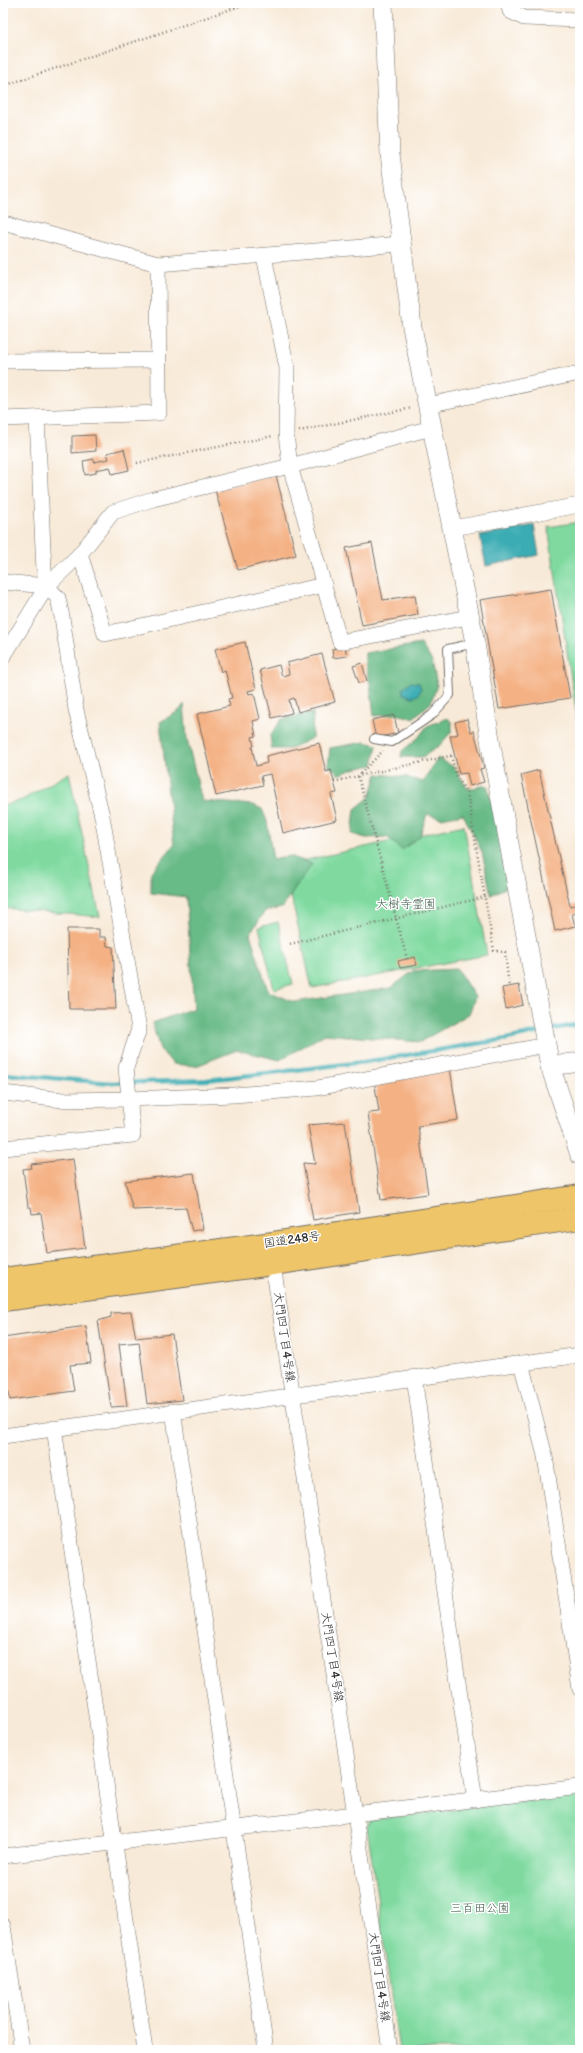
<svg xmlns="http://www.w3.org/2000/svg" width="583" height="2053" font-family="'Balsamiq Sans','Klee One',sans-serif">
<rect width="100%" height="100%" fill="#fff"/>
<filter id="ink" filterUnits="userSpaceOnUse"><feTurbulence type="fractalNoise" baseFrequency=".025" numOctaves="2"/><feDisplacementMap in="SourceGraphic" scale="8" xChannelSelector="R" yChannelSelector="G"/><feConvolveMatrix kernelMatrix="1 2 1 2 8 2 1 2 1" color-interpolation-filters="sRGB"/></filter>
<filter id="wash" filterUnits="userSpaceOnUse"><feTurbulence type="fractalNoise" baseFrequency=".012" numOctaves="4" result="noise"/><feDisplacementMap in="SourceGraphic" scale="16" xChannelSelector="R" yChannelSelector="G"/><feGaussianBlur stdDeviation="0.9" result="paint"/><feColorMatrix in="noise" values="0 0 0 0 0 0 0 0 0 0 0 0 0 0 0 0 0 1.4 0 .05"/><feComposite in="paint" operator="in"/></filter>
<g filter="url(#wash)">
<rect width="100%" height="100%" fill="#f8ead8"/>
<!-- green -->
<g fill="#80daa0" stroke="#568266">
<polygon points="580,522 580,729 579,730 548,527"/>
<polygon points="69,773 100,917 3,908 3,806 22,800"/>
<polygon points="464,825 487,955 312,988 284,865"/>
<polygon points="278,922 293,984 274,989 259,927"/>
<polygon points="580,1794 580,2050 399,2050 367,1826 371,1820"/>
</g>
<!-- forest -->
<g fill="#68ba86" stroke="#4a7258">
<polygon points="421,644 432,661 437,685 431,703 413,718 395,714 374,716 370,683 365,663 365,653"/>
<polygon points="184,704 187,739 202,801 253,805 262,809 267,821 273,860 290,856 312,864 282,908 265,911 250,934 268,991 294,1002 391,988 413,971 457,969 475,997 469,1014 420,1042 325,1034 280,1060 237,1050 196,1066 173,1064 160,1049 152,1023 194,1008 186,897 151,893 151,872 174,845 160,722 179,711"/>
<polygon points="313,713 312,738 291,749 272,749 270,736 282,719"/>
<polygon points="448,718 452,723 452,731 440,745 423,757 401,757 402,751 418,738 427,726"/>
<polygon points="365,742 377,745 373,765 353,769 339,775 335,770 328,766 330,748"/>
<polygon points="438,758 454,767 468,789 487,785 499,825 509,886 491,895 482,852 463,814 441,818 427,814 420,836 402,850 387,837 366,838 352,834 355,809 370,797 377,774 406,777 423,782"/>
</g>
<!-- water -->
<g fill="#3aacb3" stroke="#326c6f">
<polygon points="534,525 539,555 486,566 480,536"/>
<polygon points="411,682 419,683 421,689 418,695 413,697 403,694 403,688"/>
</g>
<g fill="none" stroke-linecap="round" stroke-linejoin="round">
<!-- stream -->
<g stroke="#3aacb3" stroke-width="4.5">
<polyline points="548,1030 580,1024"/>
<polyline points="3,1074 112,1083 207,1080 364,1062 507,1039 539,1032"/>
</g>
</g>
<g id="blocks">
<!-- building -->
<g fill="#f4b183">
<polygon points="95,435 96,451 72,453 72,436"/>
<polygon points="124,449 129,470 112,474 110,467 96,470 96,473 85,475 83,461 94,459 94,462 109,459 107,453"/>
<polygon points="276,475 296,555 238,570 215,490"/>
<polygon points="372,543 383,600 415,595 418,615 362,625 346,548"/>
<polygon points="551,589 570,698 499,709 480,600"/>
<polygon points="245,642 256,689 248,691 249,694 254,693 260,719 253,721 256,736 252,737 254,746 252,747 256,766 267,763 266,756 319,743 326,772 331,770 334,782 337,793 331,794 337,820 283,833 270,774 261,776 263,785 216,796 197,714 230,706 228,699 232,698 225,670 221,672 215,649"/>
<polygon points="345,647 347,656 333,658 332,649"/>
<polygon points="322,654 335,702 298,712 294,698 289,700 292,713 272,718 260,670 279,665 282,676 289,674 287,663"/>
<polygon points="362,663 367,681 359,683 353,666"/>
<polygon points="394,715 398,733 376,738 372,720"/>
<polygon points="467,719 471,732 474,731 484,768 480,769 484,782 470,786 467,773 459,774 450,736 458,734 455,722"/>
<polygon points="539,770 570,906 580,904 580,918 578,913 572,914 575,926 555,931 521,775"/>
<polygon points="67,929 99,929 99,937 106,937 107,946 113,947 116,1009 69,1009"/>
<polygon points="415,957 417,965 400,968 398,961"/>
<polygon points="519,985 523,1005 506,1009 502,988"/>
<polygon points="450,1068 458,1120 418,1126 428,1194 381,1200 368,1113 379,1112 374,1079"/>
<polygon points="345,1122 359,1212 313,1220 303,1163 315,1164 308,1125"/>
<polygon points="73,1159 85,1248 47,1253 41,1213 32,1214 31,1207 28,1207 23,1169 32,1168 31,1164"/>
<polygon points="194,1173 203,1229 192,1231 186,1208 133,1210 125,1181"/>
<polygon points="131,1312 136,1338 172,1334 182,1400 147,1404 139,1342 119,1344 127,1406 111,1407 98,1321 111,1317 111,1313"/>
<polygon points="86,1326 91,1363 70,1365 74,1391 10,1400 6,1372 3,1372 3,1338"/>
</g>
</g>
</g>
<g filter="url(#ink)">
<use href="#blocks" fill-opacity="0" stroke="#736e68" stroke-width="1"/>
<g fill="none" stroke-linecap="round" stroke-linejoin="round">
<defs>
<polyline id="service" points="374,739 392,742 432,715 450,695 448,649 475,643"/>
<g id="minor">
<polyline points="508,3 510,11 524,18 580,20"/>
<polyline points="3,222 158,264 400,244"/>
<polyline points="264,256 287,368 286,434 290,466 340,642 468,617"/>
<polyline points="3,361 158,360"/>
<polyline points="428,405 580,373"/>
<polyline points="3,419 159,413 158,264"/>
<polyline points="453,528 580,505"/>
<polyline points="80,554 105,634 324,585"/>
<polyline points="3,582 47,586"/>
<polyline points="3,657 47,586 80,554 113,512 153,499 290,466 431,428"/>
<polyline points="3,1093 63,1100 128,1099 234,1095 317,1088 546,1045"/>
<polyline points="3,1148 133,1135 126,1068 139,1029 102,816 76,710 62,617 58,598 47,586 44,570 37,418"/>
<polyline points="273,1264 390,2050"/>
<polyline points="521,1363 545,1456 580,1689"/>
<polyline points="414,1377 475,1800"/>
<polyline points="173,1411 266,2050"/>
<polyline points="54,1428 145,2050"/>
<polyline points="3,1436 580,1355"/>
<polyline points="3,1856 580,1787"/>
<polyline points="3,1926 22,2050"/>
</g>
<g id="tertiary">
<polyline points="383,3 390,154 412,327 475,643 491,746 550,1066 580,1155"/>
<polyline points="550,1066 580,1062"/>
</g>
<g id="trunk">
<polyline points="3,1279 273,1243 580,1196"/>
<polyline points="3,1300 273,1264 580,1218"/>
</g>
</defs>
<!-- service casing -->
<use href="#service" stroke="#736e68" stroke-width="10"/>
<!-- minor casing -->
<use href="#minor" stroke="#736e68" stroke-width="16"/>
<!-- tertiary casing -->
<use href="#tertiary" stroke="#736e68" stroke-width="20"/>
<!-- trunk casing -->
<use href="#trunk" stroke="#736e68" stroke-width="24"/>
<!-- path -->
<g stroke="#736e68" stroke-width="2.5" stroke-dasharray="1 3" stroke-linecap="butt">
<polyline points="3,86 249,3"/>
<polyline points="299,431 412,408"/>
<polyline points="137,463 273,436"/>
<polyline points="451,756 457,777 467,793 494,951 505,952 509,987"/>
<polyline points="334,782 358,776 383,751"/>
<polyline points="290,944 485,897"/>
<polyline points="407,959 358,776 454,755"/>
</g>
<!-- service -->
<use href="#service" stroke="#fff" stroke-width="8"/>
<!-- minor -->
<use href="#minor" stroke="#fff" stroke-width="15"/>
<!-- tertiary -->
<use href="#tertiary" stroke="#fff" stroke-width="19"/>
<!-- trunk -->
<use href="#trunk" stroke="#eec569" stroke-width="22"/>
</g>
</g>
<g text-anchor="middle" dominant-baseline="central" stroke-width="3" stroke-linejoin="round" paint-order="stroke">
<!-- park labels -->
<g font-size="12" fill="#44604e" stroke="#fff">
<text x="406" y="904">大樹寺霊園</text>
<text x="480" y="1908">三百田公園</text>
</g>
<!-- street labels -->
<g font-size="12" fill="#2b2b2b" stroke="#fff">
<text transform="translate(292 1240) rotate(-8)">国道248号</text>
<text transform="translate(284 1337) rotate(82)">大門四丁目4号線</text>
<text transform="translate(332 1657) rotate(81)">大門四丁目4号線</text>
<text transform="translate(379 1977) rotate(82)">大門四丁目4号線</text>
</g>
</g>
<!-- margin -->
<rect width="583" height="2053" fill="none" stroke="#fff" stroke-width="16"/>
</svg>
